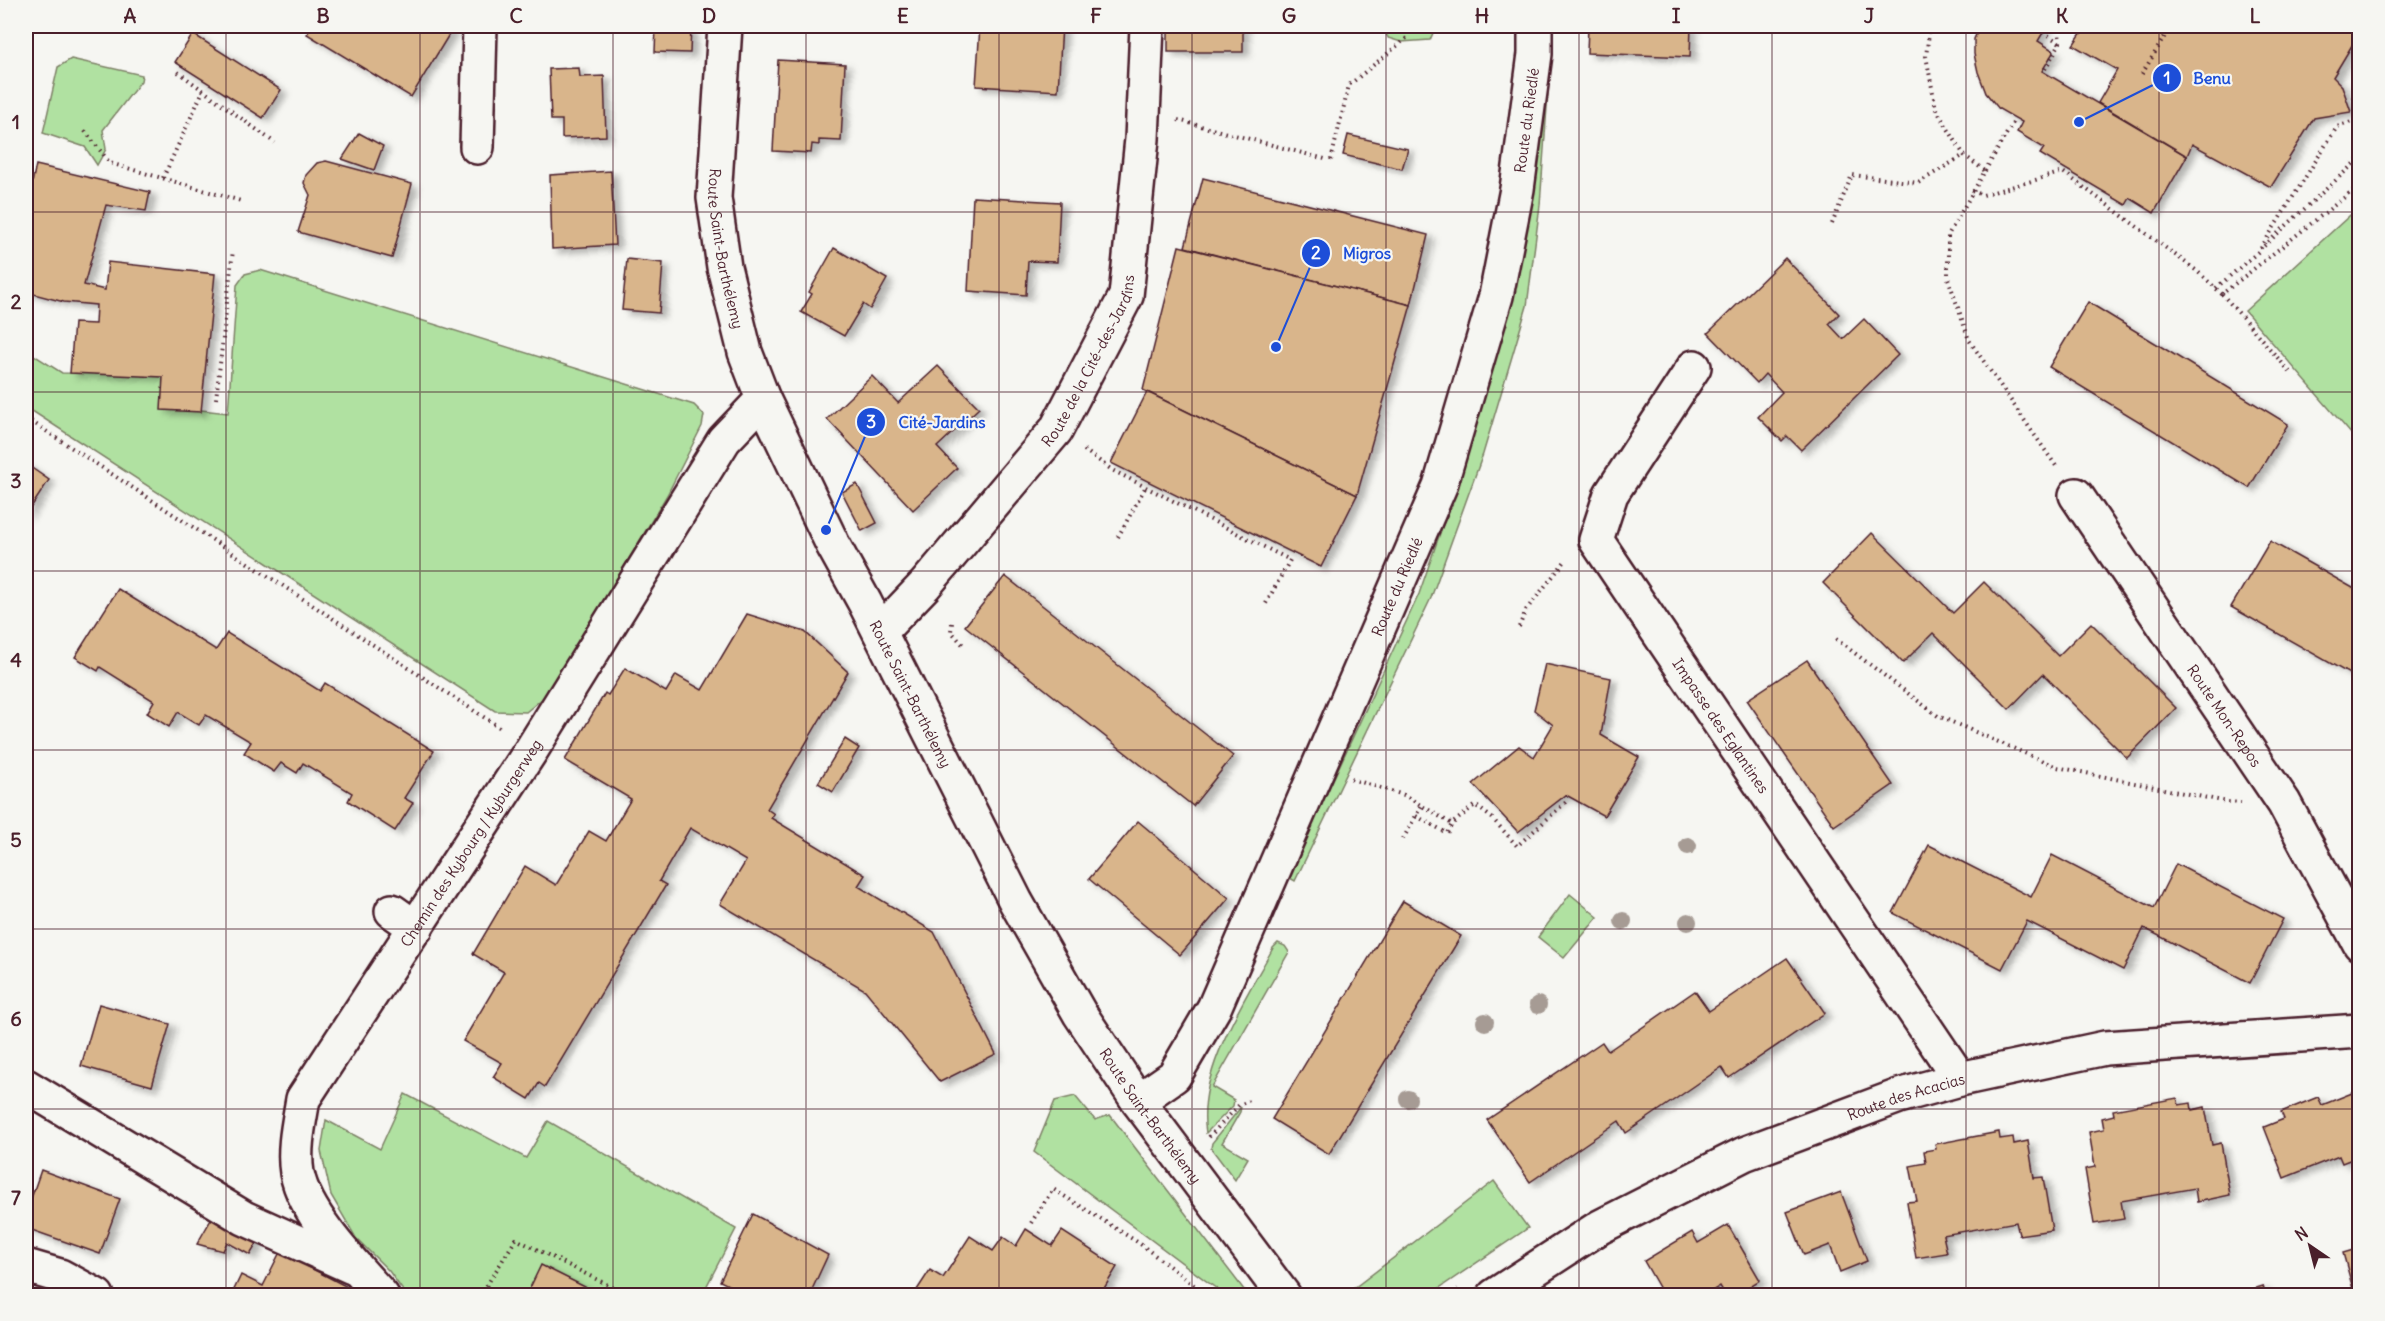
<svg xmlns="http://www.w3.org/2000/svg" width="2385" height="1321" font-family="Delius,sans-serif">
<defs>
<filter id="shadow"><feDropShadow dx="6" dy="4" stdDeviation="3" flood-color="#0004"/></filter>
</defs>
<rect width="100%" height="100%" fill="#f6f6f2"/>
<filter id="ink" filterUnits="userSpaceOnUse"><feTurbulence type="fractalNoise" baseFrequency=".0167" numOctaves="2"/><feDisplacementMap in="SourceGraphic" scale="12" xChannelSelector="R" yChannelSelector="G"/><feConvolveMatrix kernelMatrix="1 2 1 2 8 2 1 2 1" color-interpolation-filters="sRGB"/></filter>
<g filter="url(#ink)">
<!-- green -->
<g fill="#b0e1a1" stroke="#7d8066" stroke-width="1.5">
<polygon points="1383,26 1436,26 1430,40 1401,42 1388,38"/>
<polygon points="71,59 142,75 141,81 103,130 106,149 97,165 85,147 43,133 58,67"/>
<polygon points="1546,79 1549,79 1540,205 1527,306 1483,454 1431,598 1295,881 1288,877 1419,594 1469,449 1509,303 1531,206"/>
<polygon points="2359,207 2359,443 2245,311"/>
<polygon points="260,270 694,405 704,415 702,426 667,495 548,694 526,712 495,711 26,407 26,350 62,373 166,374 165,406 228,413 237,285 245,274"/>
<polygon points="1570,894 1598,917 1564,958 1538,937"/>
<path d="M 1278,943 L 1285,946 L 1289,952 L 1212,1087 L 1234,1100 L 1233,1106 L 1206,1133 C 1196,1072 1245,1000 1273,948 Z"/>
<polygon points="405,1094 526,1158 548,1121 736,1229 702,1295 406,1295 389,1271 356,1238 331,1195 321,1151 326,1120 380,1149"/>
<polygon points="1075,1096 1095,1120 1110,1115 1248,1295 1225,1295 1034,1152 1055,1101"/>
<polygon points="1241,1107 1240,1112 1222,1143 1248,1158 1235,1180 1211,1148 1212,1143"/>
<polygon points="1494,1181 1528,1228 1429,1295 1345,1295"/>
</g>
<!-- building -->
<g fill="#d9b58b" stroke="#4a1f2b" stroke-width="1.5" filter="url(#shadow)">
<polygon points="312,26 448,26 453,28 411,97 307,34"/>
<polygon points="656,26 691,26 690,53 655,52"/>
<polygon points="980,26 1062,26 1058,91 976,86"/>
<rect x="1168" y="26" width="75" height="26"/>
<polygon points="1588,26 1691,26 1690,57 1587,53"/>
<polygon points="1980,26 2047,26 2038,41 2054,51 2042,71 2187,156 2154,213 2130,198 2126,205 2040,154 2044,148 2017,132 2022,122 1999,109 1986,93 1978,72 1974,54 1974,39"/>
<polygon points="2086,26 2360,26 2360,32 2333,77 2342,86 2351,112 2314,118 2271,187 2192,144 2187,156 2098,103 2117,70 2073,45"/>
<polygon points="193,34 281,90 263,118 175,62"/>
<polygon points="778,60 845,64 841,141 819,140 819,145 812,144 811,153 773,151"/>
<polygon points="579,68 580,77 604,76 606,136 562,138 562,120 551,120 549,69"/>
<polygon points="359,133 383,146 374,170 342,159"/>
<polygon points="1348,135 1408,149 1402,169 1343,155"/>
<polygon points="326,161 412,184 392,258 298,232 310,195 304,183 306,175 317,163"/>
<polygon points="36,165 150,192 146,211 106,205 84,285 105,290 108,262 215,274 201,412 161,410 163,377 70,373 74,323 95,324 96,305 64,302 26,292 26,210"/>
<polygon points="611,171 615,245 552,249 550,175"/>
<polygon points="1203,178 1428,235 1411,305 1185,247"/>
<polygon points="973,197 1060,202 1057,262 1028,261 1026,295 968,291"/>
<polygon points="1179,246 1411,305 1357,495 1143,390"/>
<polygon points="834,248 887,279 870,309 863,304 844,336 801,312 812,294 809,292"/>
<polygon points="1785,258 1839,314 1829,324 1843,339 1864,319 1898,355 1801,450 1787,436 1782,441 1758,417 1782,392 1765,374 1757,383 1708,333"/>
<polygon points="627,259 663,263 659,313 622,310"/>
<polygon points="2088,302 2288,424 2249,488 2049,367"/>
<polygon points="938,366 979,408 937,447 957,468 913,510 827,419 872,376 898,403"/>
<polygon points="1147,392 1357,495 1321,567 1111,463"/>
<polygon points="26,464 49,480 26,515"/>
<polygon points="857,484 877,523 862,531 842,492"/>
<polygon points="1872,533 1953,613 1984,582 2058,656 2091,623 2176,708 2127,758 2043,674 2009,709 1933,633 1903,663 1823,583"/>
<polygon points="2270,541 2360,592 2360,680 2231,607"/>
<polygon points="1005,576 1233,756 1193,806 965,626"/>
<polygon points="118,589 216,650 227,633 320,691 325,683 434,751 404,798 413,803 395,831 348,801 352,793 303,763 297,773 281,763 274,772 244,753 251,742 206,715 199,725 178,712 169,727 147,713 154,701 100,667 98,671 75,657"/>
<polygon points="747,614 805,632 848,672 767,809 774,814 771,818 865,875 858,886 934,932 996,1054 940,1082 865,990 720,904 746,861 690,828 659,881 666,885 545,1087 539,1083 529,1099 493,1077 502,1063 463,1041 504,972 473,954 525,866 556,885 589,831 606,841 631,799 565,760 605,693 608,695 625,668 666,692 676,675 702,690"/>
<polygon points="1807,660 1893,785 1834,826 1747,700"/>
<polygon points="1545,664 1611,678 1601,735 1639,757 1604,816 1566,795 1518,832 1473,784 1519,746 1534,757 1553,725 1534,710"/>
<polygon points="845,739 859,748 833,792 818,783"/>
<polygon points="1138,821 1229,898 1180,955 1089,879"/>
<polygon points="1929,845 2031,897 2052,855 2154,908 2176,864 2283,919 2250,983 2144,928 2123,970 2027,921 2002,969 1893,913"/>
<polygon points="1403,901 1461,936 1329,1154 1272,1119"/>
<polygon points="1787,958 1825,1013 1729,1078 1722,1067 1626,1133 1619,1121 1530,1182 1487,1120 1602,1042 1608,1051 1695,991 1709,1011"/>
<polygon points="99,1004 170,1024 152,1086 81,1066"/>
<polygon points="2352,1093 2360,1113 2360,1156 2342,1163 2339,1156 2284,1178 2264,1127 2284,1119 2281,1112 2318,1097 2322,1105"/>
<polygon points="2177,1098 2179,1105 2191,1103 2192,1110 2205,1107 2212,1145 2221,1143 2230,1195 2197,1202 2195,1188 2121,1201 2124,1219 2094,1224 2085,1169 2095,1167 2089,1132 2104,1129 2102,1118 2114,1115 2113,1110"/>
<polygon points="1999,1132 2000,1139 2013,1137 2014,1144 2028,1141 2034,1178 2043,1177 2052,1230 2019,1235 2016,1222 1943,1235 1947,1253 1916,1258 1907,1202 1917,1201 1910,1166 1926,1163 1924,1151 1936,1149 1935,1144"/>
<polygon points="41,1170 120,1199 100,1254 26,1228 26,1213"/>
<polygon points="1841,1192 1867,1261 1840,1272 1830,1245 1804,1255 1787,1212"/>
<polygon points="216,1211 261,1237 250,1255 227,1242 223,1251 197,1244"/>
<polygon points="753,1214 828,1255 809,1296 750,1296 720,1281"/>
<polygon points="1728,1225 1760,1280 1734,1296 1726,1296 1720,1286 1704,1296 1664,1296 1644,1261 1692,1232 1698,1243"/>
<polygon points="1026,1229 1052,1246 1062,1231 1117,1267 1103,1290 1112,1296 913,1296 930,1270 943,1278 970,1236 993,1251 1003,1237 1016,1246"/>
<polygon points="2360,1248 2360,1296 2355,1296 2343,1253"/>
<polygon points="280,1252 357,1292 355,1296 231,1296 241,1275 263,1286"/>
<polygon points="541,1265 603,1296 526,1296"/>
<polygon points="2263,1286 2266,1296 2231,1296"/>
</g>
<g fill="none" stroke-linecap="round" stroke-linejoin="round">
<defs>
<g id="minor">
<path id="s1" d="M 725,26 L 714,198 L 724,267 L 745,352 L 763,399 L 833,545 L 865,603 L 1016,902 L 1080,1014 L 1138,1101 L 1284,1296"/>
<polyline points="477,147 480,26"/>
<path id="s2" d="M 1694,367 L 1611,494 L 1596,540 L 1960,1079"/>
<path id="s3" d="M 2076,495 L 2284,803 L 2360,944"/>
<path id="s4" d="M 880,632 L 925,585 L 1056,430 L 1126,296 L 1142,139 L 1147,26"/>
<polyline points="392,911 416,928"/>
<polyline points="26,1086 244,1218 352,1267"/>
<path id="s5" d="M 1138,1101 L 1174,1076 L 1214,1008 L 1440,486 L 1496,296 L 1517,189 L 1535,54 L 1535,26"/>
<polyline points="26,1266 60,1276 97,1296"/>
<path id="s6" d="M 382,1296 C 354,1265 305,1215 297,1173 C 293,1149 299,1123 303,1099 L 532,749 L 724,440 L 763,399"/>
<path id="s7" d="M 1494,1296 L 1600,1227 L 1744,1154 L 1899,1096 L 1960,1079 L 2105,1048 L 2360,1031"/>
</g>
</defs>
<!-- minor casing -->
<use href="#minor" stroke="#4a1f2b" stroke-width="38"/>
<!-- path -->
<g stroke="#4a1f2b" stroke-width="4" stroke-dasharray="1.5 4.5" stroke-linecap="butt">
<polyline points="1930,26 1926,56 1936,109 1964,155 1985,171 1948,235 1948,278 1969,340 2056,466"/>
<polyline points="2043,32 2060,43"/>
<polyline points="2045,69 2060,43 2059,31 2062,26"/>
<polyline points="178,72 275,143"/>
<polyline points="2142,74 2171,26"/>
<polyline points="1178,120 1325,159"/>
<polyline points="85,131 110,163 241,201"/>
<polyline points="1331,160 1349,85 1408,37"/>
<polyline points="1985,171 2014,121"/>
<polyline points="163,178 203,91"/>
<polyline points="1972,191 1983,195 2063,172 2197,271 2222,294 2360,185"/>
<polyline points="1832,224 1852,175 1918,183 1964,155"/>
<polyline points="2264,246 2360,158"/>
<polyline points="2216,288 2259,251 2337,127 2357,120 2354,98 2360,88"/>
<polyline points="2222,294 2291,373"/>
<polyline points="216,399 233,250"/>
<polyline points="26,418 502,729"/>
<polyline points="1084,450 1112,470 1290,560 1264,607"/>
<polyline points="1118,537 1146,486"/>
<polyline points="952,623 951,631 965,647"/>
<polyline points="1519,627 1526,610 1566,560"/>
<polyline points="1836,639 1938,716 2057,767 2227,802 2241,803"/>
<polyline points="1351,779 1404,795 1452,824 1475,805 1492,818 1517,846 1566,802"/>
<polyline points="1416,816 1447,833 1452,824"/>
<polyline points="1403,839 1422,805"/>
<polyline points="1209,1137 1239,1105 1249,1101"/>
<polyline points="1031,1223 1053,1189 1139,1243 1208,1296"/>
<polyline points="480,1296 516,1239 630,1296"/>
<polyline points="1448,1296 1458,1289"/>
</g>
<!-- minor -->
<use href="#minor" stroke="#f6f6f2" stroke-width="33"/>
</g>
<!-- trees -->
<g fill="#a69b94">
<circle cx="1688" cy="846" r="9"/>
<circle cx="1623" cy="921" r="9"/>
<circle cx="1688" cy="922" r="9"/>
<circle cx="1538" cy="1005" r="9"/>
<circle cx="1485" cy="1022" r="9"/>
<circle cx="1408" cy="1099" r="9"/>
</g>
</g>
<!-- grid -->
<path fill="none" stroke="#4a1f2b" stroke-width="1.5" stroke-opacity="0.55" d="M 226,26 L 226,1296M 420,26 L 420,1296M 613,26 L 613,1296M 806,26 L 806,1296M 999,26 L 999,1296M 1192,26 L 1192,1296M 1386,26 L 1386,1296M 1579,26 L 1579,1296M 1772,26 L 1772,1296M 1966,26 L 1966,1296M 2159,26 L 2159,1296M 26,212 L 2360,212M 26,392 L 2360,392M 26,571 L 2360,571M 26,750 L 2360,750M 26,929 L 2360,929M 26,1109 L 2360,1109"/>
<g text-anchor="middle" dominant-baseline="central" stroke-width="4.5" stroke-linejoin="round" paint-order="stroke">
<!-- street labels -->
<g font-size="15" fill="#4a1f2b" stroke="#f6f6f2">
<text stroke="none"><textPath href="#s5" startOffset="1068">Route du Riedlé</textPath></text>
<text stroke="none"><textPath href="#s1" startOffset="224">Route Saint-Barthélemy</textPath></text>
<text stroke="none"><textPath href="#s4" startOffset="345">Route de la Cité-des-Jardins</textPath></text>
<text stroke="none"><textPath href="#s5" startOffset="582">Route du Riedlé</textPath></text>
<text stroke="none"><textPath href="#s1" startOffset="710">Route Saint-Barthélemy</textPath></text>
<text stroke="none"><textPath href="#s3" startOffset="266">Route Mon-Repos</textPath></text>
<text stroke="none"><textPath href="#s2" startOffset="424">Impasse des Eglantines</textPath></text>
<text stroke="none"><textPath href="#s6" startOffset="532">Chemin des Kybourg / Kyburgerweg</textPath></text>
<text stroke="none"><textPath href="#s7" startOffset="460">Route des Acacias</textPath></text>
<text stroke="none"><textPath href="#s1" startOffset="1196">Route Saint-Barthélemy</textPath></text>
</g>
</g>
<!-- callouts -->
<path fill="none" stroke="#1d4ed8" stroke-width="2" d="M2079 122L2167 78M1276 347L1316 253M826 530L871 422"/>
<g fill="#1d4ed8" stroke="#f6f6f2" stroke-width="2">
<circle cx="2079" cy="122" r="6"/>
<circle cx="1276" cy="347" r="6"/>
<circle cx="826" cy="530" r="6"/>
<circle cx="2167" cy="78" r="15"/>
<circle cx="1316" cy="253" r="15"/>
<circle cx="871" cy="422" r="15"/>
</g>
<g font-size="18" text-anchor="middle" font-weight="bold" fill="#fff">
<text x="2167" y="84">1</text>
<text x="1316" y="259">2</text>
<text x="871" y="428">3</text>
</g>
<g font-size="16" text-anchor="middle" font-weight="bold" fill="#1d4ed8" stroke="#f6f6f2" stroke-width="4.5" stroke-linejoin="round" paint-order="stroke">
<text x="2212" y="84">Benu</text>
<text x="1367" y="259">Migros</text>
<text x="942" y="428">Cité-Jardins</text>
</g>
<!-- margin -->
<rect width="2385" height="1321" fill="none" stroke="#f6f6f2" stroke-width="66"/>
<!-- north arrow -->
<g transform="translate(2310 1246) rotate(325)" stroke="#f6f6f2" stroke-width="4.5" paint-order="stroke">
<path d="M0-4.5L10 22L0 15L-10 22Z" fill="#4a1f2b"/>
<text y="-9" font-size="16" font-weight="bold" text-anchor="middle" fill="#4a1f2b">N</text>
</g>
<rect x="33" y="33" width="2319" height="1255" fill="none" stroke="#4a1f2b" stroke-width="2"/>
<g font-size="20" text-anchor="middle" font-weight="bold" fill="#4a1f2b">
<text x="130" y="23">A</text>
<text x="323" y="23">B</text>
<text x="516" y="23">C</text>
<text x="709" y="23">D</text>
<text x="903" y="23">E</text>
<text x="1096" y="23">F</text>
<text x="1289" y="23">G</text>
<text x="1482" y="23">H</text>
<text x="1676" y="23">I</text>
<text x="1869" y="23">J</text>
<text x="2062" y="23">K</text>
<text x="2255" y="23">L</text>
<text x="16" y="129">1</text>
<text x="16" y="309">2</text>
<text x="16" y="488">3</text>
<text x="16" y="667">4</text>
<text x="16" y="847">5</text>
<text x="16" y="1026">6</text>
<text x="16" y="1205">7</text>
</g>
</svg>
